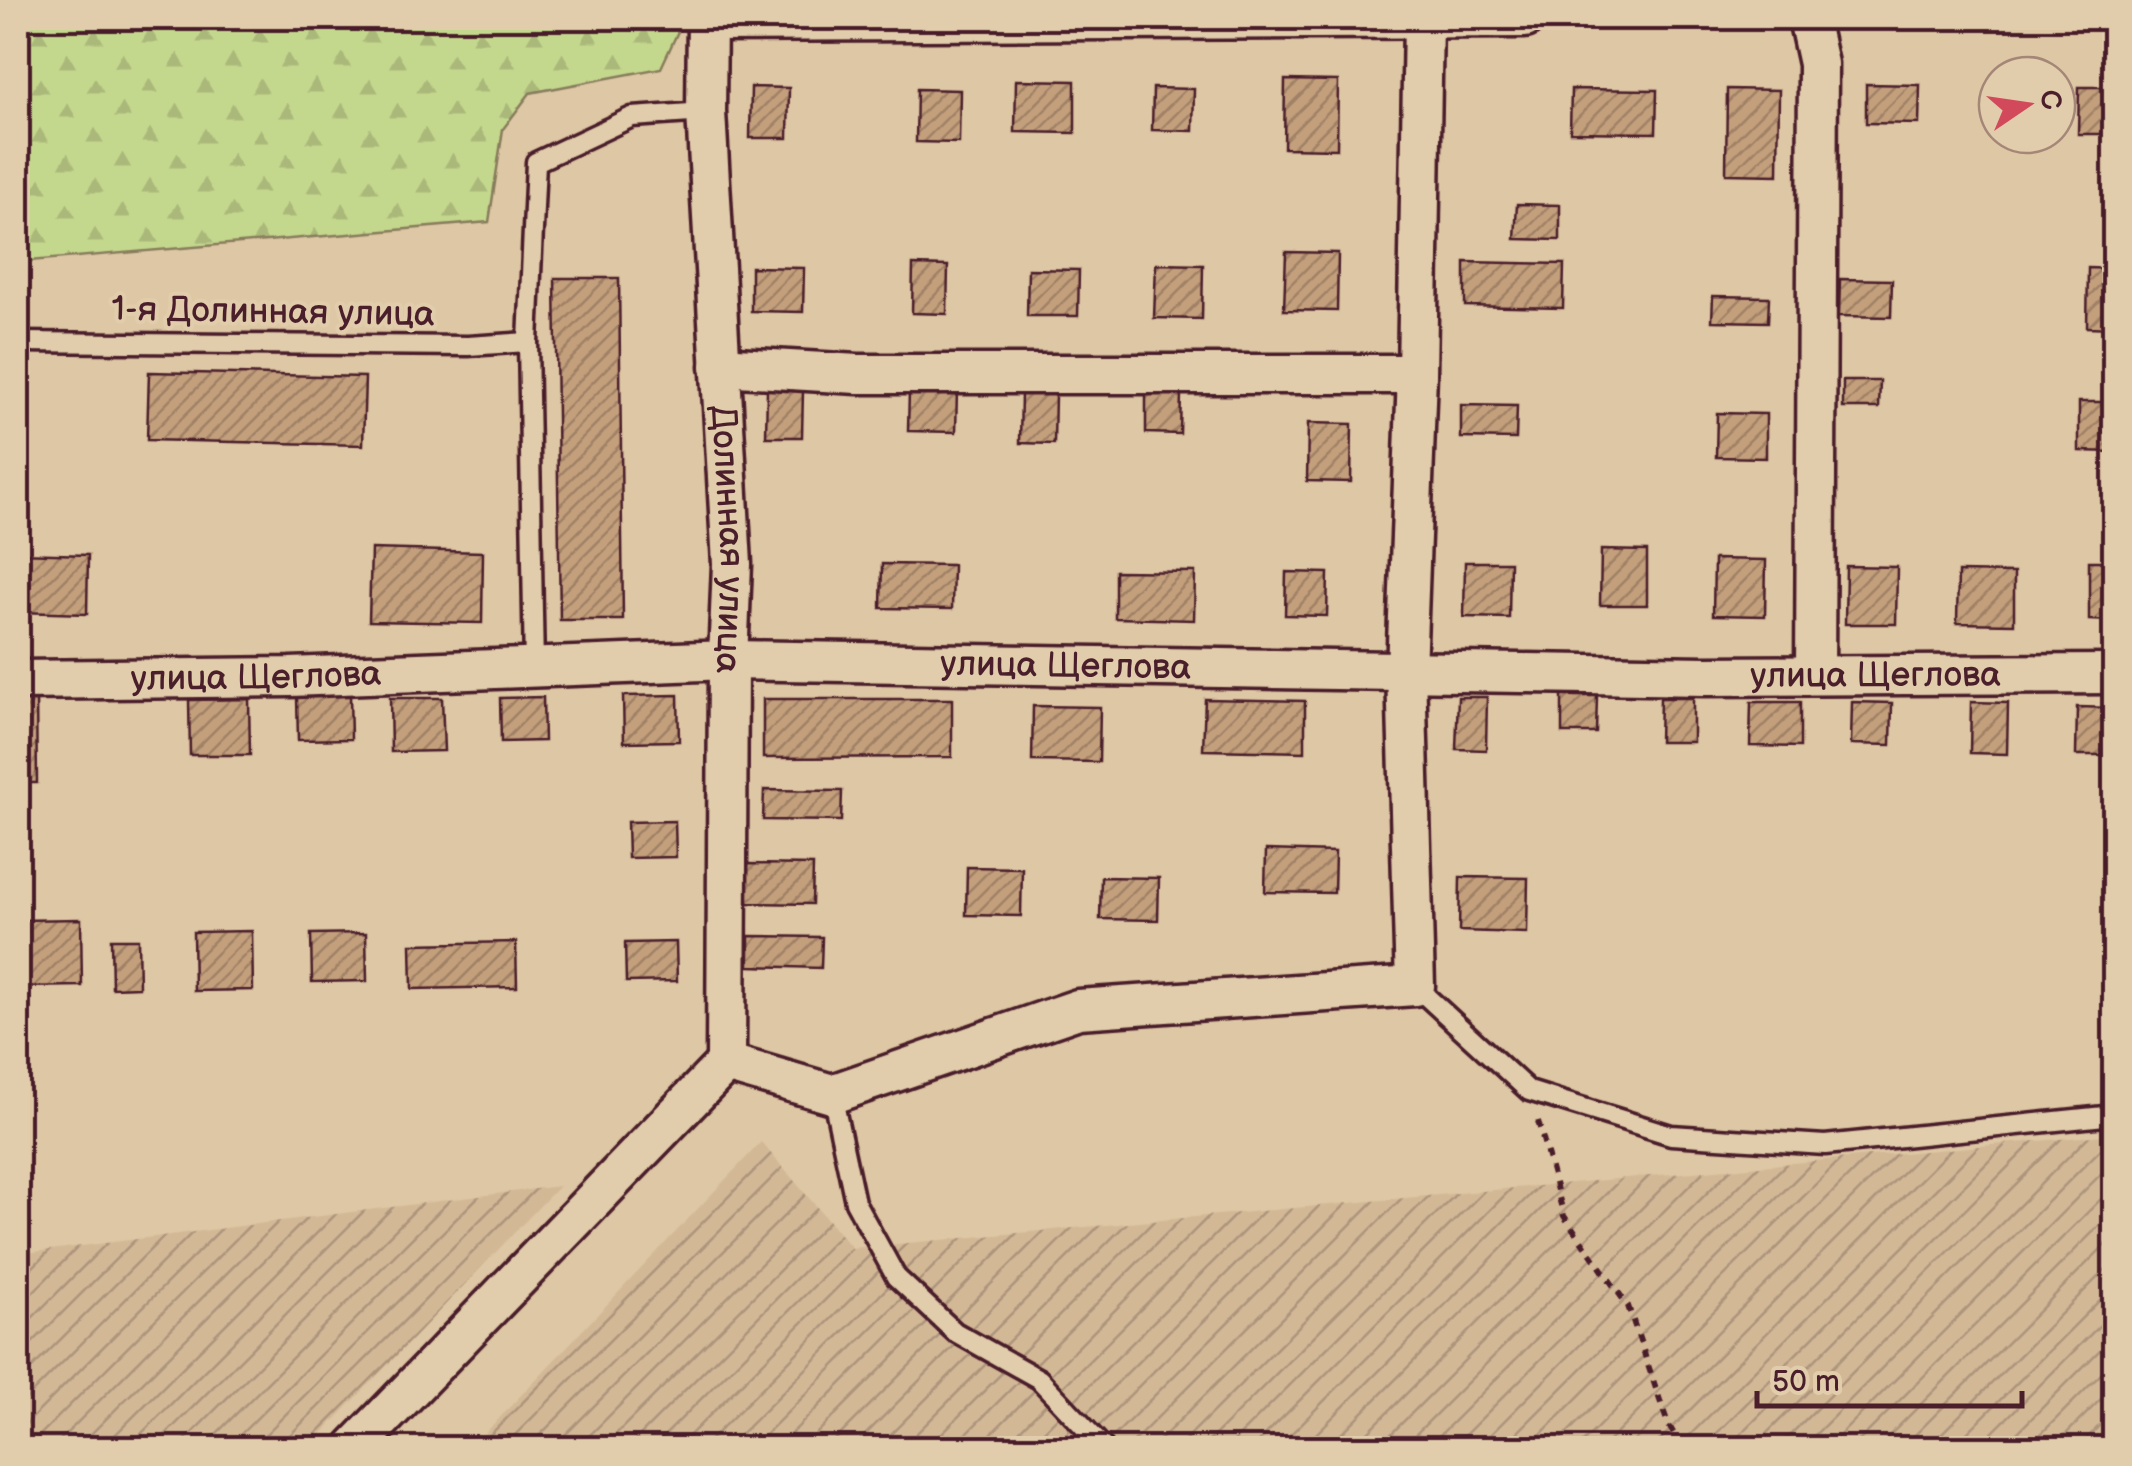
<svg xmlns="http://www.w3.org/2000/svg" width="2132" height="1466" font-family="'Balsamiq Sans',sans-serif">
<defs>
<pattern id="industrial-furrows" width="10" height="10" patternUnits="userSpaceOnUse" patternTransform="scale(2.5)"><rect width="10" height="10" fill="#d3b896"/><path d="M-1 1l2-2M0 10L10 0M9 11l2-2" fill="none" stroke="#ad957b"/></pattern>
<pattern id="forest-firs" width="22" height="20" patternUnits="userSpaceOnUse" patternTransform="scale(2.5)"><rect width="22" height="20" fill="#c4d88d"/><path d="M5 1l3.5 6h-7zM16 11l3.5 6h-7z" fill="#aab97a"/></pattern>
<pattern id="building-hatch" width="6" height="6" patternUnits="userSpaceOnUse" patternTransform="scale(2.5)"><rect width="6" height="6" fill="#c39f7b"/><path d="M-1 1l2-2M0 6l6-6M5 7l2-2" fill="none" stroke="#a08165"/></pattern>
</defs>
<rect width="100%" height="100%" fill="#dec7a4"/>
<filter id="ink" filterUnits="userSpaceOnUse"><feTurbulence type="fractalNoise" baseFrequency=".01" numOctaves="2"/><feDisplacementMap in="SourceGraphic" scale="20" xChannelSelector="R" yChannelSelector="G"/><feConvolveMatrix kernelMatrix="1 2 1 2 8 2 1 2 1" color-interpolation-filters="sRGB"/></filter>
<g filter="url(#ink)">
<!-- industrial -->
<g fill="url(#industrial-furrows)">
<polygon points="2114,1134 2114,1448 471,1448 761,1142 852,1248"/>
<polygon points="559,1186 308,1448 18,1448 18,1254"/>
</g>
<!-- forest -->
<polygon fill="url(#forest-firs)" stroke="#877c5c" stroke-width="2.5" points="18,18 679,18 680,27 661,68 530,93 503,129 489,222 18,262"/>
<!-- building -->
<g fill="url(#building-hatch)" stroke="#4a1f2b" stroke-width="2.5">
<polygon points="1016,80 1075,81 1075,133 1015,132"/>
<polygon points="1285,80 1338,81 1337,149 1284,148"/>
<polygon points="1866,84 1920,85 1919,124 1866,123"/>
<polygon points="751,87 789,88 788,138 750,138"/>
<polygon points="2079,87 2114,87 2114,134 2078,134"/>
<polygon points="1153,88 1194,89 1193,131 1152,130"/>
<polygon points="1990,88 1997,88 1997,135 2037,135 2037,138 1990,137"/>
<polygon points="917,89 960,90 959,143 916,142"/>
<polygon points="1571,89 1657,90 1656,133 1570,132"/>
<polygon points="1727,89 1779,90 1778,175 1726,174"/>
<polygon points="1517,204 1560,205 1560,240 1515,239"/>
<polygon points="1286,252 1338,253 1337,311 1284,310"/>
<polygon points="1465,262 1564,264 1563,308 1465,306"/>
<polygon points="1156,264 1203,265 1202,319 1154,318"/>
<polygon points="913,265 948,266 947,314 912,313"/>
<polygon points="751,267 804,268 803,312 751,311"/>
<polygon points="2088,268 2114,269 2114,328 2087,327"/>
<polygon points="1028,269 1079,270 1078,316 1027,316"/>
<polygon points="555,278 619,278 623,620 560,620"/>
<polygon points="1840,279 1892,280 1891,317 1839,316"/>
<polygon points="1713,296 1769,297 1768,322 1712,321"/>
<polygon points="149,372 365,377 363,445 147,440"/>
<polygon points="1843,381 1880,381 1879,408 1843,408"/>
<polygon points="767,389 803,390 802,437 766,437"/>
<polygon points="909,390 957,390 956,432 908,431"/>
<polygon points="1146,392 1181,392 1180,434 1146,433"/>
<polygon points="1021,393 1055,394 1054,444 1020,443"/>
<polygon points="2079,402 2114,402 2114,452 2079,451"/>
<polygon points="1461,405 1517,406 1516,439 1461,438"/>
<polygon points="1717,413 1766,414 1766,458 1716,457"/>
<polygon points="1308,423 1352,424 1351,482 1307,481"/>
<polygon points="371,549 483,552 482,623 369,621"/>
<polygon points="1601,550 1647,551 1647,605 1600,605"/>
<polygon points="18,553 88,555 87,614 18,612"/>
<polygon points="1714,559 1766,560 1765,616 1713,615"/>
<polygon points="2089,561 2114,561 2114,621 2089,620"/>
<polygon points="1465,562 1510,562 1509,618 1464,617"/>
<polygon points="882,564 953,565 952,609 881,608"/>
<polygon points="1846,566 1897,567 1896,624 1845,624"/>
<polygon points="1115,571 1195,572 1194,620 1115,618"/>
<polygon points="1286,572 1328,573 1327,616 1285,615"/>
<polygon points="1958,572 2014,573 2014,624 1957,623"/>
<polygon points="350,695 351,739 298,740 297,697"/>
<polygon points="678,695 679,741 624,742 623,696"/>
<polygon points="36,696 37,783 18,783 18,697"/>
<polygon points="1562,696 1597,696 1596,733 1562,733"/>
<polygon points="543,697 544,741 501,742 500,698"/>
<polygon points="1458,697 1487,697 1486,750 1456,749"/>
<polygon points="390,698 442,698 444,751 391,752"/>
<polygon points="1660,698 1693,698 1693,742 1659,742"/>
<polygon points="249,699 250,755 190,755 189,700"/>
<polygon points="763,699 952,699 952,757 763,758"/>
<polygon points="1205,699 1305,701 1305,752 1203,750"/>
<polygon points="1751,702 1800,702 1800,747 1750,746"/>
<polygon points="1852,702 1892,703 1891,745 1851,744"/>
<polygon points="1971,702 2008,703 2007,754 1970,753"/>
<polygon points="1033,706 1100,707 1099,762 1032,761"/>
<polygon points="2077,707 2114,708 2114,755 2076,755"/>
<polygon points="764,790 842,791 841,821 763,820"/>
<polygon points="675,821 676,857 628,858 627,822"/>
<polygon points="1266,850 1335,852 1334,893 1265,892"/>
<polygon points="748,864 813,865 812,904 747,903"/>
<polygon points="967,867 1022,868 1021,916 966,915"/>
<polygon points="1101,877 1159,878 1158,920 1100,919"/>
<polygon points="1460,877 1528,878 1527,933 1459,931"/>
<polygon points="81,919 82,986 18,987 18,920"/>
<polygon points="252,931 253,990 194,991 193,932"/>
<polygon points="366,933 367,981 312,982 311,934"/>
<polygon points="749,936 822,937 821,968 749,966"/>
<polygon points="111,939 138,939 139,987 112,988"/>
<polygon points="516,942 517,987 412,989 411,944"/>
<polygon points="676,942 677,981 626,982 625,943"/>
</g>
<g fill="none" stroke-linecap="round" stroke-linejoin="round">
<defs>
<g id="service">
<polyline points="18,342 468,346 528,342"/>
<polyline points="534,668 528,342 536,162 632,117 706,112"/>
<polyline points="1415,986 1529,1091 1671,1135 1825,1145 2114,1115"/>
<polyline points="832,1094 855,1202 896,1277 955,1332 1039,1379 1104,1448"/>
</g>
<g id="minor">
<path id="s1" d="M 707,18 L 706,112 L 732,564 L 728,660 L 726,1063"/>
<polyline points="1808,18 1818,64 1815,675"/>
<polyline points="707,22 1525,18"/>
<polyline points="720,366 858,374 1417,374 1406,671 1415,986 1078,1009 832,1094 726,1063"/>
<polyline points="1417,374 1423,20"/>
<path id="s2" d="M 18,680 L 290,677 L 728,660 L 1705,676 L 2114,674"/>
<polyline points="354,1448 726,1063"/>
</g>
</defs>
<!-- service casing -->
<use href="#service" stroke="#4a1f2b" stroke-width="25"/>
<!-- minor casing -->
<use href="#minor" stroke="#4a1f2b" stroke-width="45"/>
<!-- path -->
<polyline stroke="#4a1f2b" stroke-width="6" stroke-dasharray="8 8" stroke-linecap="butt" points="1538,1121 1564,1216 1628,1306 1668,1424 1682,1448"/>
<!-- service -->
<use href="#service" stroke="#e1cdab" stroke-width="18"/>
<!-- minor -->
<use href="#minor" stroke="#e1cdab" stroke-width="38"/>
</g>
</g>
<g text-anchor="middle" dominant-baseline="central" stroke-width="8" stroke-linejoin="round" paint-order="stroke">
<!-- street labels -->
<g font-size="35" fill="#4a1f2b" stroke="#e1cdab">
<text transform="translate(273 312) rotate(1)">1-я Долинная улица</text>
<text stroke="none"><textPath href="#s1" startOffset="522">Долинная улица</textPath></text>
<text stroke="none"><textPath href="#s2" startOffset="1048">улица Щеглова</textPath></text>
<text stroke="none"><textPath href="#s2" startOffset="1858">улица Щеглова</textPath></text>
<text stroke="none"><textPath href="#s2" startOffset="238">улица Щеглова</textPath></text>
</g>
</g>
<!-- margin -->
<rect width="2132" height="1466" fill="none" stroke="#e1cdab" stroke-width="60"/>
<rect x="30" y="30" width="2072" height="1406" fill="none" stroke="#4a1f2b" stroke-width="4" filter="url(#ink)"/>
<!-- north arrow -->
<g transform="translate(2027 105) rotate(77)"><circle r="48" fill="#e1cdab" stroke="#a58778" stroke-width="2.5"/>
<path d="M0-8L18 38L0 25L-18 38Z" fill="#d1495b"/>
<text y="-15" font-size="28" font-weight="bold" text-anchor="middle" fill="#4a1f2b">С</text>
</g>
<!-- scale -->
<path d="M1757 1391v15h265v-15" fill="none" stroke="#4a1f2b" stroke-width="5"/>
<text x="1772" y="1391" font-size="30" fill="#4a1f2b" stroke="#e1cdab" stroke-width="8" paint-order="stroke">50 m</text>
</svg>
